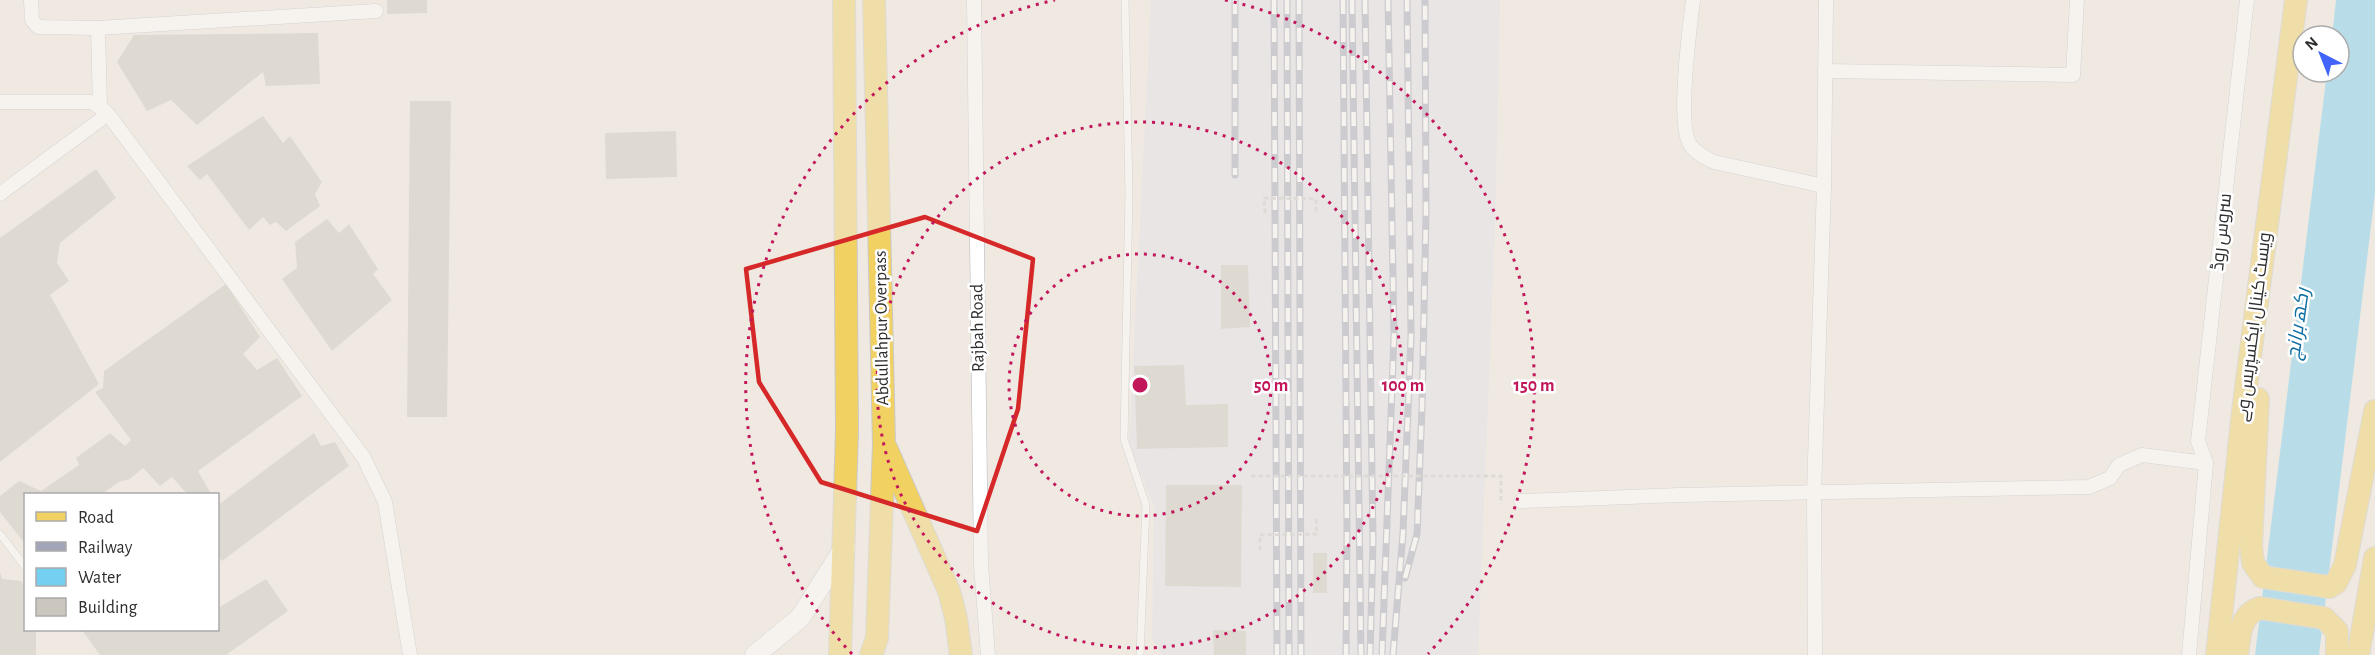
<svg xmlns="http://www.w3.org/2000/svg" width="2375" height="655" font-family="'Alegreya Sans',Cairo,sans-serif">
<rect width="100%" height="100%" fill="#efe9e1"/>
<!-- industrial -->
<polygon fill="#e3e1e8" points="1151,0 1500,0 1495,229 1478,655 1162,655 1152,638 1154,506 1129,444"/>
<!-- water -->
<polygon fill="#75cff0" points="2336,0 2375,0 2375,193 2319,655 2255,655 2327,72 2339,72 2339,36 2332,36"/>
<!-- building -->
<g fill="#cbc7bf">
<polygon points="387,0 427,0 427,13 387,14"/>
<polygon points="318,33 320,84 266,86 263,72 197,125 171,100 147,111 117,62 134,35"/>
<polygon points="410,101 451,101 447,417 407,417"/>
<polygon points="263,116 283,143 290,136 322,182 315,194 320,206 286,231 276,222 270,225 263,217 249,230 207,174 200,180 187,166"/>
<polygon points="676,131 677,177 606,179 605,133"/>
<polygon points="96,169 116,198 60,243 57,263 69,281 50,295 99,384 0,462 0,238"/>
<polygon points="327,219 339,233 349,224 378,269 373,274 392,300 332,351 282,279 297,268 295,242"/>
<polygon points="1221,265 1248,265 1250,327 1221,329"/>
<polygon points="226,284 260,337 243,354 257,370 277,358 302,396 198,471 211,494 187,494 172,477 160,486 143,468 130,479 119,482 102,494 26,494 26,545 0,512 0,496 19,481 41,491 79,465 76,458 110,433 125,446 131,440 95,392 103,388 104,371"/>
<polygon points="1184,365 1186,405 1228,404 1228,447 1137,449 1134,366"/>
<polygon points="314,433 321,446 335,442 349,466 222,561 218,556 218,505"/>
<polygon points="1166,485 1242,485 1241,587 1165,586"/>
<rect x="1313" y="553" width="14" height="40"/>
<polygon points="0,572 2,579 21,581 26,588 26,630 36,630 36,655 0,655"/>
<polygon points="266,579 288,611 226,655 100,655 82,630 218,630 218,608"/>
<polygon points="1213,630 1246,631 1246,655 1214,655"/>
</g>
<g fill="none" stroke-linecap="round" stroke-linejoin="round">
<defs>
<g id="lane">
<polyline points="1125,0 1129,193 1124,439 1146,505 1140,655"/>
<polyline points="0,534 26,568"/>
</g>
<g id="street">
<polyline points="31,0 32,20 38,27 98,28"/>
<polyline points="974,0 981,565 988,655"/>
<path d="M 1693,0 C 1690,26 1676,127 1691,146 C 1697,154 1706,158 1714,162 L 1824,186"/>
<polyline points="1825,71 2073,75 2077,0"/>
<polyline points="0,102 92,102 106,112"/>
<polyline points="100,107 98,28 376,11"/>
<polyline points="0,194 108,114 364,458 385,502 410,655"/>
<polyline points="1521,501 1680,495 2089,487 2110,478 2119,465 2142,455 2206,463 2198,441 2247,0"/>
<polyline points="1815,655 1814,492 1824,186 1826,0"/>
<polyline points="2189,655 2206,463"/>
</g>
<polyline id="secondary" points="755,655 800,618 845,547"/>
<g id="primary">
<polyline points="2258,399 2251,546 2253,563 2263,577 2329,587 2336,583 2345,565 2375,411"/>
<polyline points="886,448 949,591 956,618 961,655"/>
<polyline points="840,655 847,431 844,0"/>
<polyline points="871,655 877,638 884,444 874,0"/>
<polyline points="2217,655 2243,411 2296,0"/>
<path d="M 2237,655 C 2240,636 2239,615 2260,608 L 2324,618 L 2337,631 L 2337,655"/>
<polyline points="2358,655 2375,558"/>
</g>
</defs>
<!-- lane casing -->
<use href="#lane" stroke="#b4b7c1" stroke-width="8"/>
<!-- street casing -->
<use href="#street" stroke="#b4b7c1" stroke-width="15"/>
<!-- secondary casing -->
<use href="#secondary" stroke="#b4b7c1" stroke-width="21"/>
<!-- primary casing -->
<use href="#primary" stroke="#c9c9c9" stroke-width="24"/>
<!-- lane -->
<use href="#lane" stroke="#fff" stroke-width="7"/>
<!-- street -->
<use href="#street" stroke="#fff" stroke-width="14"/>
<!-- secondary -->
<use href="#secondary" stroke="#fff" stroke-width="20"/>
<!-- primary -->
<use href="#primary" stroke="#f2d163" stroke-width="22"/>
<defs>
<g id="rail">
<polyline points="1235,0 1235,175"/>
<polyline points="1274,0 1277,655"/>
<polyline points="1287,0 1289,655"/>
<polyline points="1299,0 1301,655"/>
<polyline points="1343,0 1347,534 1346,655"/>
<polyline points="1352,0 1361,655"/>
<polyline points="1365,0 1373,541 1370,655"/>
<polyline points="1405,578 1417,534 1422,408 1426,214 1425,0"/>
<polyline points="1382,655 1394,335 1388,0"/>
<polyline points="1393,655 1403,533 1411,336 1407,0"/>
</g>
</defs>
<!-- rail casing -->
<use href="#rail" stroke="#a3a6b8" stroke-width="7"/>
<!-- rail -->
<use href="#rail" stroke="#fff" stroke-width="4.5" stroke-dasharray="14" stroke-linecap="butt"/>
<!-- path-bridge -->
<g stroke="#c9c9c9" stroke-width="3" stroke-dasharray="4.5 3" stroke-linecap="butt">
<polyline points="1265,213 1264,198 1316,199 1316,212"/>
<polyline points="1251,476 1501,476 1501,504"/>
<polyline points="1260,550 1260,535 1317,534 1316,517"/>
</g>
</g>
<!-- marked area -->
<path d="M0 0H2375V655H0ZM 925,217 L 1033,259 L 1018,409 L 977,531 L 821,482 L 759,382 L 746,269 Z" fill="#efe9e1" fill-opacity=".55" fill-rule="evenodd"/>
<path fill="none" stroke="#d62828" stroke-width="4.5" stroke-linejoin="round" d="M 925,217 L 1033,259 L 1018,409 L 977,531 L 821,482 L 759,382 L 746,269 Z"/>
<!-- distance rings -->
<g fill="none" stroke="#c2185b" stroke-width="3" stroke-dasharray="3 6">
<circle cx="1140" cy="385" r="131"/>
<circle cx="1140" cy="385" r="263"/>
<path d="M852 654A394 394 0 0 1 1055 0M1225 0A394 394 0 0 1 1428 654"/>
</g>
<g text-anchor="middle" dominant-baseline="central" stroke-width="5" stroke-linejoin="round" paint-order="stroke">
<!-- street labels -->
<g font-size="18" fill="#2e2e2e" stroke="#fff">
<text transform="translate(2222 232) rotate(-84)">سروس روڈ</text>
<text transform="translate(2254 327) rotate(-83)">ویسٹ کینال ایکسپریس وے</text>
<text transform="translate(882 328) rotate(-91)">Abdullahpur Overpass</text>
<text transform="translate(978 328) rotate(-91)">Rajbah Road</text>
</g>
<!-- water labels -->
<g font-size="20" font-style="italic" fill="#0d6fa3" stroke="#fff">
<text transform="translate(2298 324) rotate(-82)">رکھ برانچ</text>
</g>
</g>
<circle cx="1140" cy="385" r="9" fill="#c2185b" stroke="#fff" stroke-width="3"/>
<g font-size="18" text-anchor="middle" font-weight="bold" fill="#c2185b" stroke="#fff" stroke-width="5" stroke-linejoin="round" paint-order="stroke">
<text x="1271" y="391">50 m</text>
<text x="1403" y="391">100 m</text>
<text x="1534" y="391">150 m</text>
</g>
<!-- legend -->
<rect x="24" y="493" width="195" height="138" fill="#ffffff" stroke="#ababab" stroke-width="1.5"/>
<rect x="36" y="512" width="30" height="9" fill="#f2d163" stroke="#ababab" stroke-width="1.5"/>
<text x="78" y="523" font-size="18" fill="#2e2e2e">Road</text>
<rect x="36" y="542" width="30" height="9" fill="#a3a6b8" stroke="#ababab" stroke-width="1.5"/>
<text x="78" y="553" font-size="18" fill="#2e2e2e">Railway</text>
<rect x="36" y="568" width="30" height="18" fill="#75cff0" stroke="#ababab" stroke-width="1.5"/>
<text x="78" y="583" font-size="18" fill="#2e2e2e">Water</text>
<rect x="36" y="598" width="30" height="18" fill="#cbc7bf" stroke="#ababab" stroke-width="1.5"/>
<text x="78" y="613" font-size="18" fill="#2e2e2e">Building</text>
<!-- north arrow -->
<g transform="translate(2321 54) rotate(318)"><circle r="28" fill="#ffffff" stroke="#ababab" stroke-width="1.5"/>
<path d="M0-4.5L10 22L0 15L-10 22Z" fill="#4264fb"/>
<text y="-9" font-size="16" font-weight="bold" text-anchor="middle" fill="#2e2e2e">N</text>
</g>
</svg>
